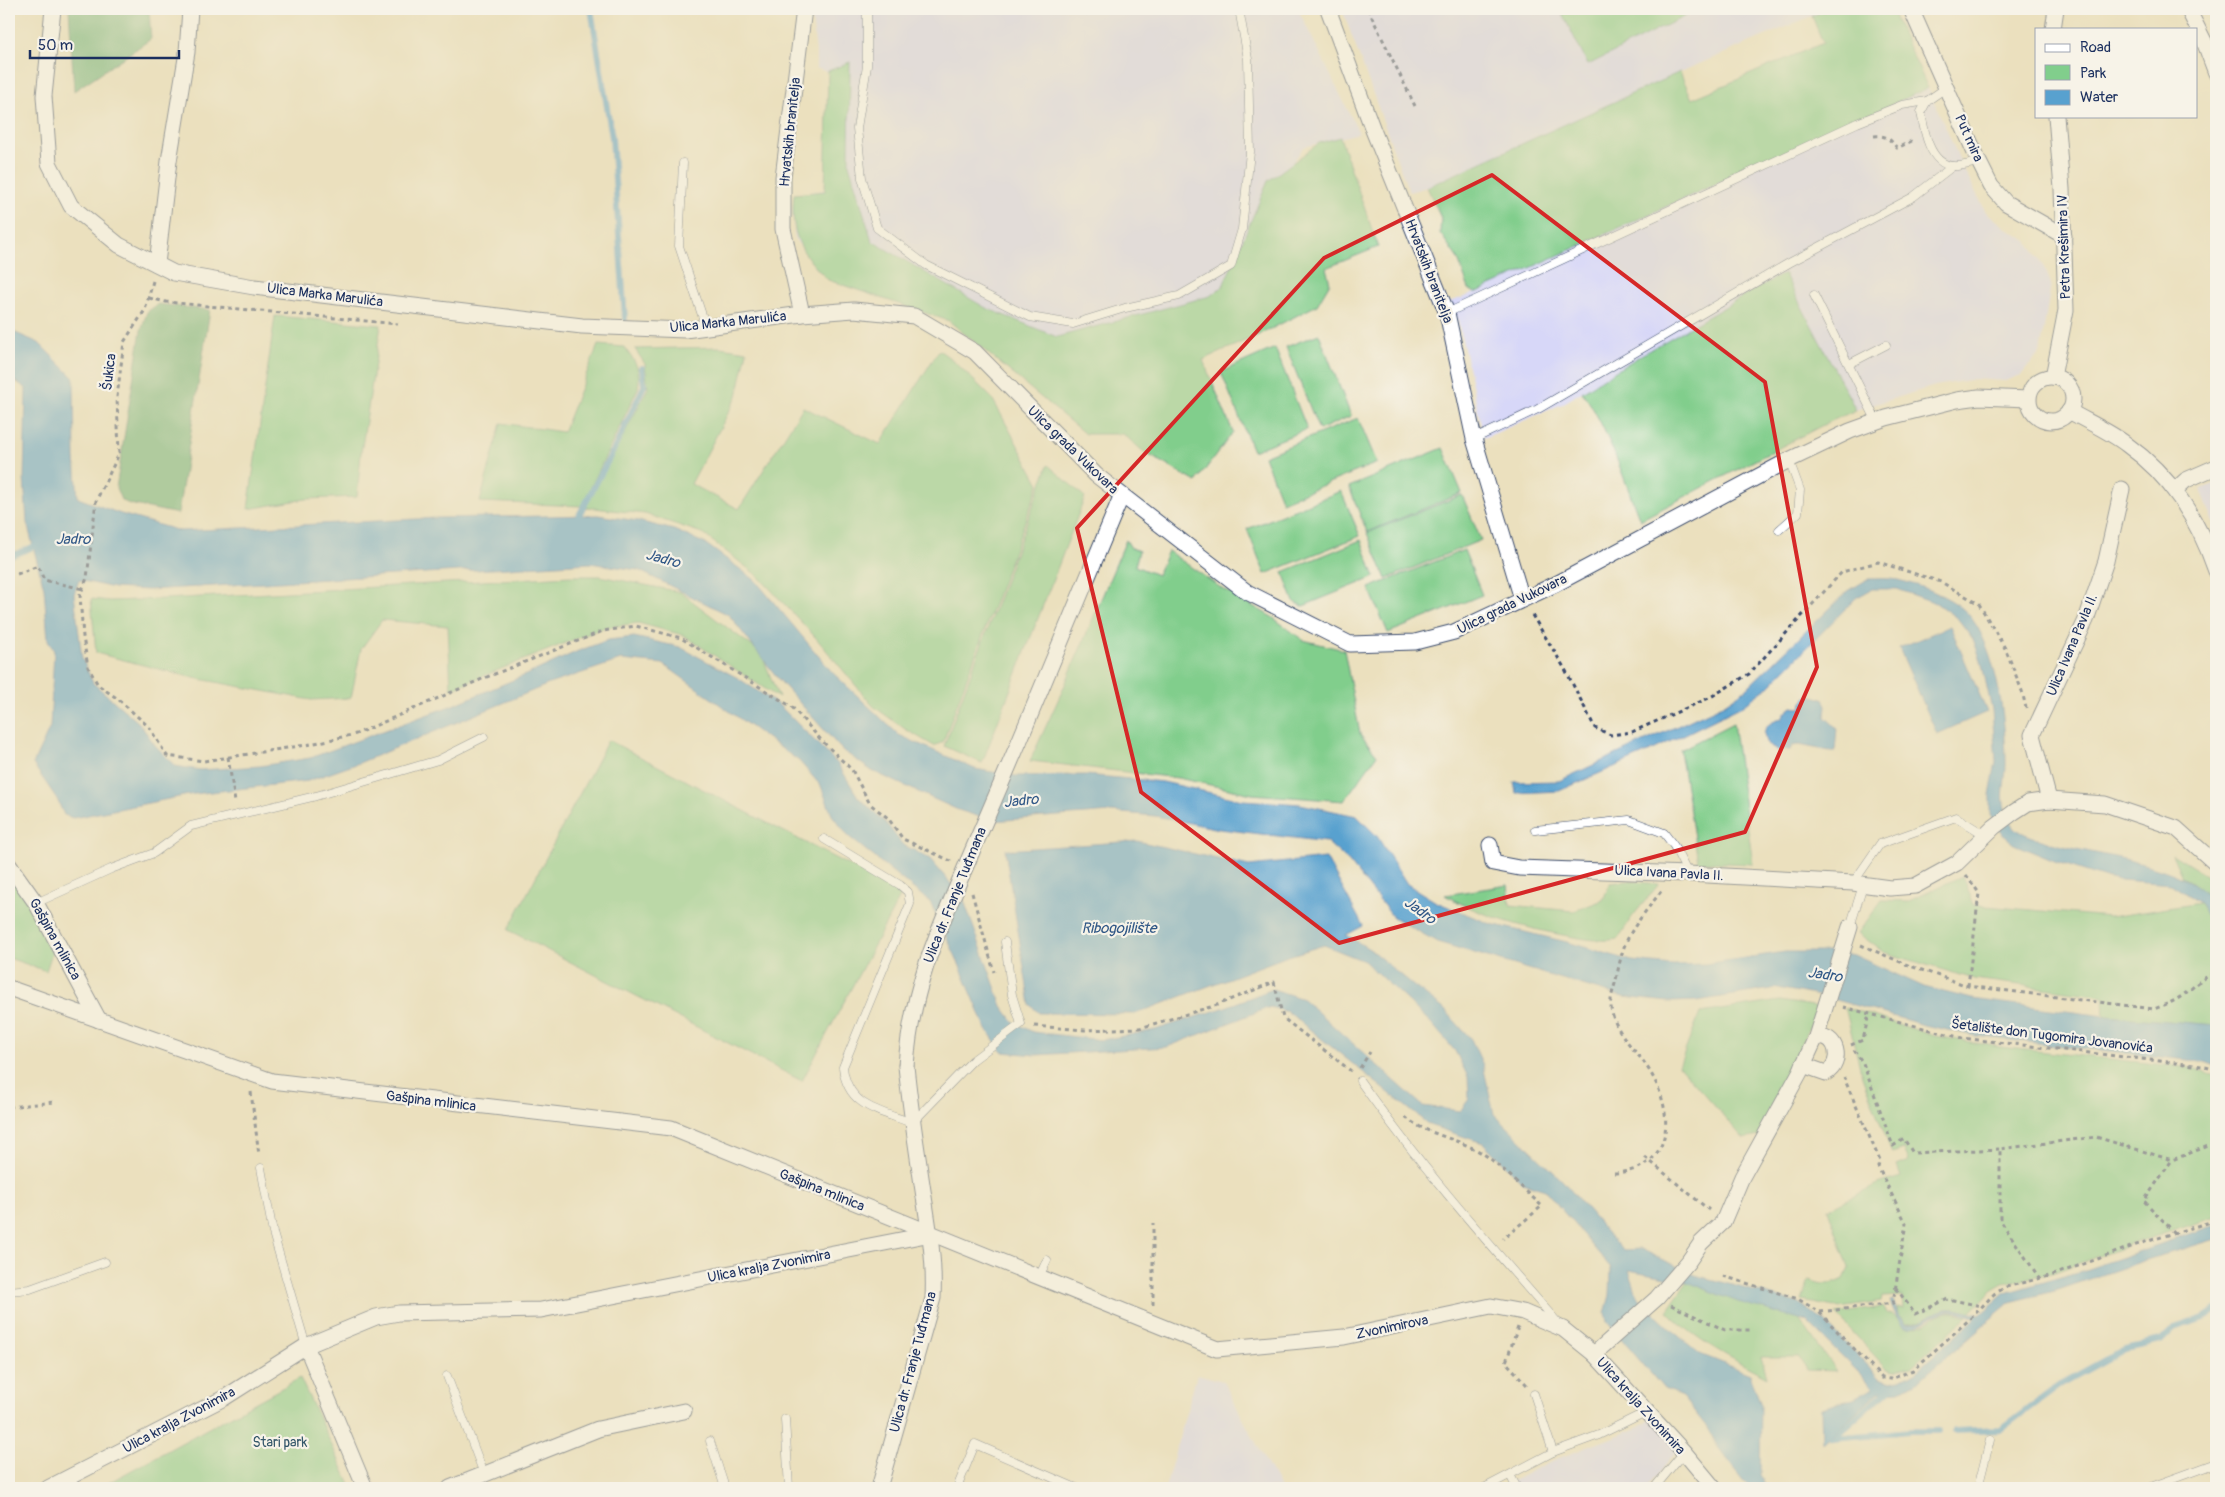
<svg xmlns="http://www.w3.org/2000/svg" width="2225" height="1497" font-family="Pangolin,sans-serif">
<rect width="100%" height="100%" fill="#f7f3e8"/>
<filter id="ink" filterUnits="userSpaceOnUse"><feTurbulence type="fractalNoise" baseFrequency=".02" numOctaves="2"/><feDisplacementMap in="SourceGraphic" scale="10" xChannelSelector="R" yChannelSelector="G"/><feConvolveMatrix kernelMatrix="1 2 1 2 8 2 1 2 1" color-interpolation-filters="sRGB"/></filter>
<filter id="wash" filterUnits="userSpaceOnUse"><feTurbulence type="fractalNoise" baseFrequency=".0096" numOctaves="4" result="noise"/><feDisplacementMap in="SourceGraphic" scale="20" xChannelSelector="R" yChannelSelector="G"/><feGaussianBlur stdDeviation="1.12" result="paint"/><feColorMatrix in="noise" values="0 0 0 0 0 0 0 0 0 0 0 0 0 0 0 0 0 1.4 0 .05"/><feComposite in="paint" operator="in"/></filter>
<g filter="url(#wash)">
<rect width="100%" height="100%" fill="#ebe0be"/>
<!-- built -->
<g fill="#d7d7f8">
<polygon points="811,9 1298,9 1359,133 1304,147 1278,182 1310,287 1052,406 949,321 828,280 815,267 795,239 792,211 794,194 825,190 828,72 816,68 816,51"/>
<polygon points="1342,9 1828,9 1680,72 1427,187 1409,192"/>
<polygon points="1928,88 1965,172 1986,212 2010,231 2028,241 2046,271 2051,284 2040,353 2021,375 2005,381 1974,379 1935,386 1856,410 1784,273 1641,355 1562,404 1484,438 1458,321 1450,302 1475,293"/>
<polygon points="2216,484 2216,528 2201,489"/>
<polygon points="1197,1374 1223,1381 1280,1488 1165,1488"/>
<polygon points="1659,1412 1685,1441 1646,1488 1500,1488 1546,1463 1635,1429"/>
</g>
<!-- green -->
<g fill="#81ce8c" stroke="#4e7e75">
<polygon points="1560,9 1699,9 1588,65"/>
<polygon points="1828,9 1891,9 1928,88 1475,293 1469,289 1458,259 1440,233 1441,218 1427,187 1680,72 1692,99 1823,43 1812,16"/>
<path d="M 850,62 L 849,164 L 872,241 L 986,308 L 1057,337 L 1210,296 L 1223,286 L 1268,181 L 1319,143 L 1340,137 L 1378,247 L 1326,268 L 1330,283 L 1317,305 L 1269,330 L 1203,360 L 1233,432 L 1196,482 L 1144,452 L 1123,434 L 1085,434 L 949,321 L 828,280 C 799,252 790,234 794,194 L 825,191 L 828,71 Z"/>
<path d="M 1784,273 L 1856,410 L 1827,423 L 1640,520 C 1625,482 1606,423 1582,392 L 1641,355 Z"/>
<polygon points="275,316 381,325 361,453 357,497 306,499 248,509"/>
<polygon points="1319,334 1351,416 1319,430 1286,347"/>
<path d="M 598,345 L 624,347 C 636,364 641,367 638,388 L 582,506 L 480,502 L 501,423 L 563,432 Z"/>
<polygon points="720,347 747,351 737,396 691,484 739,509 803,407 880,444 939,350 954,361 992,398 1039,484 943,742 934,746 905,729 873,706 816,638 758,576 702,533 645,514 586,507 648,388 645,364 635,349"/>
<polygon points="1275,348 1307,429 1253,451 1221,372"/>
<polygon points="1358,418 1377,463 1282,502 1264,456"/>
<polygon points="1443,448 1462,493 1367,532 1349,487"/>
<polygon points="1048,465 1085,497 982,763 944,746"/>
<polygon points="1341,491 1360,536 1265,574 1247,529"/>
<polygon points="1462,495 1481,540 1386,579 1367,533"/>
<polygon points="1126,540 1131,548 1139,551 1135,566 1157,575 1168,551 1221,588 1272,617 1303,640 1344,650 1360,734 1377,755 1344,801 1252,794 1178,778 1030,761 1064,687"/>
<polygon points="1361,540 1375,577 1303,606 1294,602 1283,572"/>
<polygon points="1464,550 1482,595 1388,633 1369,588"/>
<polygon points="570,576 600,576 680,592 761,653 779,698 683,635 638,623 603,628 451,689 448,626 382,620 361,649 351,698 311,700 194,678 96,653 91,599 110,601 165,599"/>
<polygon points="1733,723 1753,864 1698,862 1680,750"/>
<polygon points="608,740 902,893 802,1081 508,930"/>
<polygon points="2172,854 2216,881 2216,911 2210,900 2191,882 2182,877"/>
<polygon points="9,872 34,909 53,950 46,971 9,958"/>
<polygon points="1962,876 1974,905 2110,917 2200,903 2216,934 2216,1025 2105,1016 2104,996 1974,979 1883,952 1858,933 1882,900 1909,901"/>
<path d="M 1627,881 L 1659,884 L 1632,917 L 1618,939 C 1600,942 1585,939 1568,936 C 1525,928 1483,917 1445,895 L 1508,885 L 1510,905 L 1574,911 L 1603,900 L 1610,883 Z"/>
<polygon points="1780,1001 1819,1007 1759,1136 1744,1139 1679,1066 1700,1013"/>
<path d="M 1845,1007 L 1935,1036 L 2000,1047 L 2192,1068 L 2216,1075 L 2216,1217 L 2138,1242 L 2052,1273 L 2004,1283 L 1992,1290 L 1970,1313 C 1963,1311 1954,1308 1947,1309 C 1931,1312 1923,1324 1906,1323 L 1898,1316 L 1897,1308 L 1903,1309 L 1902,1296 L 1882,1297 L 1881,1302 L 1840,1308 L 1802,1301 L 1809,1280 C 1823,1285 1830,1286 1844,1279 L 1849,1268 L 1828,1209 L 1878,1184 L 1901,1177 L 1897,1166 L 1909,1161 L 1904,1149 L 1892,1153 L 1862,1076 Z"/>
<path d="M 1688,1281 L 1798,1317 L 1836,1371 L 1806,1370 L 1799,1357 L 1761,1357 L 1767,1377 C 1731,1358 1696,1341 1667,1311 Z"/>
<path d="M 1883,1307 L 1887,1313 L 1893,1315 L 1905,1327 C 1930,1328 1930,1314 1949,1312 C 1955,1312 1962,1315 1968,1316 L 1911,1367 L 1894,1371 L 1886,1368 L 1836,1314 Z"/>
<polygon points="300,1378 352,1488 99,1488"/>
</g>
<!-- forest -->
<g fill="#68b178" stroke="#42706b">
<polygon points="69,9 149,9 151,39 74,91"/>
<polygon points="158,304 210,310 178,514 129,504 121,500 116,488 141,330 147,312"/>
</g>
<!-- water -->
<g fill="#58a1cf" stroke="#3a6896">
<path d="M 9,330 L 39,343 L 74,378 L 75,458 L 78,498 L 121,514 L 180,531 L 436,518 L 598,515 L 638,521 L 674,530 L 706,544 L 755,580 L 832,672 L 899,735 L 975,769 L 1016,776 L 1086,775 L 1163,782 L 1242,800 L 1300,804 L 1357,816 L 1377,836 L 1407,884 L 1436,902 L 1491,924 L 1567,942 L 1632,961 L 1673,965 L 1705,964 L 1785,952 L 1836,952 L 1854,955 L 1924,987 L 1972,999 L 2105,1016 L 2216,1025 L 2216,1066 L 2205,1062 L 1975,1036 L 1924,1025 L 1825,997 L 1777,988 L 1697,1001 L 1669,1002 L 1623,997 L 1437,942 L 1393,917 L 1349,862 L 1327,842 L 1220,829 L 1155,816 L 1111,812 L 993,821 L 958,810 L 872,771 L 842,750 L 780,681 L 729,615 L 638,570 L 590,563 L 148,590 L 114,588 L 79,580 L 74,594 L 82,658 L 93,683 L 139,723 L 155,745 L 175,766 L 200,770 L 260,766 L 310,758 L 453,705 L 535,671 L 578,651 L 608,640 L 634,637 L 680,647 L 738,678 L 780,706 L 838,764 L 858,797 L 885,822 L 902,844 L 930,859 L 963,898 L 1002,1006 L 1014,1022 L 1033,1032 L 1102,1040 L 1155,1030 L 1220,1009 L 1273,989 L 1303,999 L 1423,1106 L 1460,1111 L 1469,1099 L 1468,1077 L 1455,1051 L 1431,1023 L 1364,961 L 1324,945 L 1285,957 L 1135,1014 L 1039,1013 L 1030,1005 L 1005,850 L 1137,841 L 1249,866 L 1326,858 L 1363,926 L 1346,935 L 1371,950 L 1411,984 L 1444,1009 L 1471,1039 L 1483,1065 L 1494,1114 L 1562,1180 L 1622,1250 L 1641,1249 L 1695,1275 L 1798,1303 L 1824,1321 L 1879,1378 L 1892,1382 L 1900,1380 L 1916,1371 L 1976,1318 C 1969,1315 1958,1311 1950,1311 C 1923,1312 1906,1353 1890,1301 L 1893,1300 L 1898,1316 L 1906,1324 C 1925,1324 1931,1311 1948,1309 C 1957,1308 1970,1313 1980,1315 L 2005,1293 L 2082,1271 L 2216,1225 L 2216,1239 L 2146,1260 L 2055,1291 L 2010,1302 L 1922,1378 L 1900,1390 L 1880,1391 L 1822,1444 L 1821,1408 L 1856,1398 L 1874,1388 L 1807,1321 L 1738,1302 L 1685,1281 L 1629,1270 L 1638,1297 L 1681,1338 L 1700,1354 L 1750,1374 L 1761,1405 L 1760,1475 L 1769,1488 L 1750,1488 L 1717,1446 L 1713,1435 L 1682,1396 L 1664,1389 L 1607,1322 L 1605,1313 L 1610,1295 L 1611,1268 L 1545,1190 L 1523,1183 L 1483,1143 L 1429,1125 L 1288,1012 L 1270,1007 L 1167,1047 L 1036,1055 L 1002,1052 L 986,1028 L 956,957 L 930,902 L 848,836 L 832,815 L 821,786 L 799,761 L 663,664 L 621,660 L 549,684 L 359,763 L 308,781 L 194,794 L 73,818 L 64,815 L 57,799 L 33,764 L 50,727 L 54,651 L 48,640 L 44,588 L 27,523 L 24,479 L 26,388 L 9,377 Z"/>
<path d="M 1868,579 C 1878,579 1889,578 1898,580 C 1918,585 1941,593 1958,605 C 1996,631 2006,721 2006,763 C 2006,789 1997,801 2013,825 C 2018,833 2031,836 2039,839 C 2083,856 2201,861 2216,911 C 2218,917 2216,927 2216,934 L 2200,903 L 2171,884 L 2109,879 L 2057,862 L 2016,845 L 2001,833 L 1990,814 L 1990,796 L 1996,761 L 1992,710 L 1981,660 L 1973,639 L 1958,619 L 1936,603 L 1897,589 L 1872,589 L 1856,598 L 1768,687 L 1742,706 L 1655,749 L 1559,791 L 1516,793 L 1514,782 L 1559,781 L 1723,705 L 1745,690 L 1848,591 Z"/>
<polygon points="1950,626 1987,712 1937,734 1899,648"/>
<path d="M 1810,695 L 1823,699 L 1826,705 L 1825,717 L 1837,728 L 1835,752 L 1799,745 L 1792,746 L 1790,750 L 1779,751 L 1767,744 C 1760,729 1768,722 1782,719 L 1785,713 L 1792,707 L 1801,708 L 1805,698 Z"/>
</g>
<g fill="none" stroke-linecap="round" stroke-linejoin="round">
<!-- stream -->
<g stroke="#58a1cf" stroke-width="6">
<polyline points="591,9 612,138 625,319"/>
<polyline points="575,523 613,451 644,386 642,368"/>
<polyline points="9,557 40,544"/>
<polyline points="1954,1431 2001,1429 2061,1384 2125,1349 2161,1341 2174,1328 2204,1318 2216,1310"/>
<polyline points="1832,1438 1911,1431 1938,1431"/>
<polyline points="1833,1438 1892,1386"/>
</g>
</g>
</g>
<g filter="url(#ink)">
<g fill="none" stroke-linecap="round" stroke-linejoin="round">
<defs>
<g id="lane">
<polyline points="867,9 867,66 857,128 862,178 877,228 926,265 1030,317 1073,324 1125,308 1179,296 1231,266 1242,229 1250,152 1248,59 1239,9"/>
<path d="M 1947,87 L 1927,101 L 1921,112 C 1924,130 1929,163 1952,166 C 1960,167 1971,163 1979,162"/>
<polyline points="683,163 679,246 706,327"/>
<polyline points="1814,295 1877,422"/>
<polyline points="1447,313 1857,123 1902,105 1927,101"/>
<polyline points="1849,364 1886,345"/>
<polyline points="1474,439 1538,409 1789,263 1913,197 1953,166"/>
<polyline points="1779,530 1798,513 1800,490 1789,460"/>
<polyline points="1535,830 1629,820 1664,833 1674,846 1688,874"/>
<path d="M 824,839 L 900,885 L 908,892 L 910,904 L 843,1067 C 847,1107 880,1111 912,1123 L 973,1060 L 1021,1024 L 1012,995 L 1005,942"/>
<polyline points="1853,883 1880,844 1956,817 1985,835"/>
<polyline points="36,903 111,869 154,853 191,826 316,796 438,760 484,737"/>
<polyline points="1850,927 1863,885"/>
<path d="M 1360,1081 C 1420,1166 1490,1245 1558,1323"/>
<polyline points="261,1168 273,1233 306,1346"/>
<polyline points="1039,1277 1047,1260"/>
<polyline points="9,1291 30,1289 105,1262"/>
<polyline points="447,1376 484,1474"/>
<polyline points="1534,1394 1553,1452"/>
<polyline points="785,1419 789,1488"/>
<polyline points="710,1441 725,1488"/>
<polyline points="1510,1475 1517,1488"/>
<polyline points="957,1488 975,1444 1076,1488"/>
<polyline points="1484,1488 1553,1452 1599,1435 1646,1412"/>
<polyline points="1654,1488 1684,1452"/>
<polyline points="1978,1488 1990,1440"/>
<polyline points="2148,1488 2214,1464"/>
</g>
<g id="street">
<polyline points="53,9 44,96 49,163 71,206 119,245 174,273 254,287 582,326 685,330 802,314 854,310 914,316 975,352 1096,475 1247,592 1350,644 1415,642 1454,632 1556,584 1789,460 1850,431 1886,418 1957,400 1979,397 2028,399"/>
<polyline points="1328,9 1373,130 1447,313 1474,439 1522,599"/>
<polyline points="1911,9 1979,162 1991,186 2006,203 2064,236"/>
<polyline points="2188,9 2204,41 2216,73"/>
<polyline points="2053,29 2056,9"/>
<polyline points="157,264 169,161 187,52 190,9"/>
<polyline points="802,314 783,229 783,177 804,9"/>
<circle cx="2051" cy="399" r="22"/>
<polyline points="2053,377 2066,310 2062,189 2056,116"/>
<path d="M 2069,411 C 2088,422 2109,431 2126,444 C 2171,476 2198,519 2216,571"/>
<polyline points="2175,490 2186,480 2216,467"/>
<polyline points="1019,742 1121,497"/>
<polyline points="2049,800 2032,735 2086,620 2106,561 2122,489"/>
<polyline points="1490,845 1493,863 1519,868 1688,874 1853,883 1890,888 1915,886 1957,863 1994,827 2014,812 2028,803 2049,800 2105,804 2176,828 2216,864"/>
<polyline points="9,865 36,903 99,1020"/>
<polyline points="9,988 272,1081 671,1128 1217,1349 1344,1337 1491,1306 1523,1312 1563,1329 1594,1354 1684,1452 1714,1488"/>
<path d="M 1803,1065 L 1826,1073 C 1844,1063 1837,1032 1816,1037"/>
<polyline points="306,1346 365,1488"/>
<polyline points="1594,1354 1657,1298 1688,1262 1701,1243 1723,1222 1742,1177 1800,1072 1816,1037 1850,927"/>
<polyline points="48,1488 224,1398 306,1346 376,1317 399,1313 541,1310 931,1234"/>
<polyline points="450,1488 598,1429 684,1411"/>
<path d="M 879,1488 L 933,1298 C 935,1257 928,1224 922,1184 C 916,1145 910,1106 906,1066"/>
</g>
</defs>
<!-- lane casing -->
<use href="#lane" stroke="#3a4a6c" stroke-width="9"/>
<!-- street casing -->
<use href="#street" stroke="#3a4a6c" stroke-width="17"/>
<!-- path -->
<g stroke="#3a4a6c" stroke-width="3" stroke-dasharray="4 4" stroke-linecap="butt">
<polyline points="1368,9 1415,106"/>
<path d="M 1874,136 C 1886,135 1890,139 1897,148 L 1914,140"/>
<polyline points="153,281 145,310 124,342 117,397 119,454 96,501 87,578 80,595 83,637 88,667 98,685 118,699 149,727 167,756 204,761 306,745 356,734 482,679 603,631 636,626 681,638 792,707 821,740 852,770 870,804 888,818 903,839 951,861"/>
<polyline points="149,298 166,302 398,324"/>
<polyline points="17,574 38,566 44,580 83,589"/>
<polyline points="1532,615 1565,669 1595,728 1611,735 1632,732 1709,698 1749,674 1842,572 1878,562 1941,582 1979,604 2006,650 2022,691 2026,708"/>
<polyline points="228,757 235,802"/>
<polyline points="1966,875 1979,893 1968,986"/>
<polyline points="972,893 994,972"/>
<path d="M 1861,945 L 1910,966 L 1968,986 L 2154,1009 C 2164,1005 2174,1002 2183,995 C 2197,985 2199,979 2216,973"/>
<polyline points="1843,1007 1962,1038 2202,1066 2216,1070"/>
<polyline points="1034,1026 1085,1030 1140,1028 1217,1005 1274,982 1283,1018 1351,1071"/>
<polyline points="1851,1045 1863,1040 1869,1014"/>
<polyline points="1854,1050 1863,1063 1893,1146 1904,1139 1913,1153 2000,1149"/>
<polyline points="1360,1068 1370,1052"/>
<polyline points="251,1092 259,1155"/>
<polyline points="9,1107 54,1102"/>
<path d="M 1405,1117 C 1428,1136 1460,1138 1485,1155 C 1503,1167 1525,1191 1542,1206 L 1503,1239"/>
<polyline points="1645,1157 1709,1210"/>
<path d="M 1614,1173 C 1634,1172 1652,1165 1661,1146 C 1673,1119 1660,1084 1643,1061 C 1631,1046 1612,1027 1611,1006 C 1610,997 1614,988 1616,980 C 1618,970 1620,960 1623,950 C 1630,928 1649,908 1662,890"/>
<polyline points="2175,1233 2144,1201 2172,1160 2216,1143"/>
<polyline points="1723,1276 1798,1299 1819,1312 1882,1378 1891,1379 1913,1370 1972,1317 1994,1294 2006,1287 2053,1275 2139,1244 2216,1220"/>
<polyline points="2040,1279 2000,1220 2000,1149 2096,1137 2172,1160"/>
<polyline points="1896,1288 1915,1314 1948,1299 1981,1306"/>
<polyline points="1153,1305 1153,1223"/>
<polyline points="1671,1305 1725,1330 1750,1330"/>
<polyline points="1820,1312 1893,1303 1906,1223 1878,1167 1880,1161 1844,1078"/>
<polyline points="1518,1327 1506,1362 1527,1385"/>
</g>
<!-- lane -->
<use href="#lane" stroke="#fff" stroke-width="8"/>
<!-- street -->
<use href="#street" stroke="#fff" stroke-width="15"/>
<defs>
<path id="street-bridge" d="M 906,1066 C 911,992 936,935 965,868 C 983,826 1001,784 1019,742"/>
</defs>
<!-- street-bridge casing -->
<use href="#street-bridge" stroke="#3a4a6c" stroke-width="17" stroke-linecap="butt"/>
<!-- street-bridge -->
<use href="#street-bridge" stroke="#fff" stroke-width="15"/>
</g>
</g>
<!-- marked area -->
<path d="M0 0H2225V1497H0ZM 1492,175 L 1765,382 L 1817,667 L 1745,832 L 1339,943 L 1141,792 L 1077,528 L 1324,258 Z" fill="#ebe0be" fill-opacity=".55" fill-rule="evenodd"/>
<path fill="none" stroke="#d62828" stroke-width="4" stroke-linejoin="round" d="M 1492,175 L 1765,382 L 1817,667 L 1745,832 L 1339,943 L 1141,792 L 1077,528 L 1324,258 Z"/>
<g text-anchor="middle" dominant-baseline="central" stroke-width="4.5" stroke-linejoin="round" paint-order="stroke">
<!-- street labels -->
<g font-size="14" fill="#1b2f5e" stroke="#f7f3e8">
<text transform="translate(790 132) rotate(-84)">Hrvatskih branitelja</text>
<text transform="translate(1969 138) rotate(66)">Put mira</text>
<text transform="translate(2064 247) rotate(-92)">Petra Krešimira IV</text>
<text transform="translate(1429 271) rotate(69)">Hrvatskih branitelja</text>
<text transform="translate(325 295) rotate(7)">Ulica Marka Marulića</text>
<text transform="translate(728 322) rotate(-6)">Ulica Marka Marulića</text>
<text transform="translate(109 372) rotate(-83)">Šukica</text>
<text transform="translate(1073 450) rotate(44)">Ulica grada Vukovara</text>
<text transform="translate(1512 604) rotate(-26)">Ulica grada Vukovara</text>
<text transform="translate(2072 645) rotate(-67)">Ulica Ivana Pavla II.</text>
<text transform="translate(1669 873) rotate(3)">Ulica Ivana Pavla II.</text>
<text transform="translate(955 895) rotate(-68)">Ulica dr. Franje Tuđmana</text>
<text transform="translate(55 939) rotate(61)">Gašpina mlinica</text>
<text transform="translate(2052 1036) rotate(7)">Šetalište don Tugomira Jovanovića</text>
<text transform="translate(431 1101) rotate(7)">Gašpina mlinica</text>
<text transform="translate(822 1190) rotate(22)">Gašpina mlinica</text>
<text transform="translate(769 1266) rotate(-11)">Ulica kralja Zvonimira</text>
<text transform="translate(1392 1327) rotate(-12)">Zvonimirova</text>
<text transform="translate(913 1362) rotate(-75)">Ulica dr. Franje Tuđmana</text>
<text transform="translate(1641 1406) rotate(48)">Ulica kralja Zvonimira</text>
<text transform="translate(179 1420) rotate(-28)">Ulica kralja Zvonimira</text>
</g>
<!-- park labels -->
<g font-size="14" fill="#34576a" stroke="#f7f3e8">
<text x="280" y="1442">Stari park</text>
</g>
<!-- water labels -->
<g font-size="15" font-style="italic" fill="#305786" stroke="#f7f3e8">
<text x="73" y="539">Jadro</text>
<text transform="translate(663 559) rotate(15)">Jadro</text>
<text transform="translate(1021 801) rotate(-6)">Jadro</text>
<text transform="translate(1420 911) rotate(36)">Jadro</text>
<text x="1119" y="928">Ribogojilište</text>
<text transform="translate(1825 975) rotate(8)">Jadro</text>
</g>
</g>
<!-- margin -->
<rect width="2225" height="1497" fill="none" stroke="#f7f3e8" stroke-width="30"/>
<!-- legend -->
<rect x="2035" y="28" width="162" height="90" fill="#f7f3e8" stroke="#9fa5b1"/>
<rect x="2045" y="44" width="25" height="8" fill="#ffffff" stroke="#9fa5b1"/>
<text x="2080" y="52" font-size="15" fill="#1b2f5e">Road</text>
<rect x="2045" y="65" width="25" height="15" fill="#81ce8c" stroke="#9fa5b1"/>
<text x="2080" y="78" font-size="15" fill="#1b2f5e">Park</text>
<rect x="2045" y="90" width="25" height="15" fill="#58a1cf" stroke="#9fa5b1"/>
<text x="2080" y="102" font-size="15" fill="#1b2f5e">Water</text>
<!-- scale -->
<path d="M30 50v8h149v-8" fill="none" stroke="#1b2f5e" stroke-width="2.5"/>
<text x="38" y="50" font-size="15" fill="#1b2f5e" stroke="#f7f3e8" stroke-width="4" paint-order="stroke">50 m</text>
</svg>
